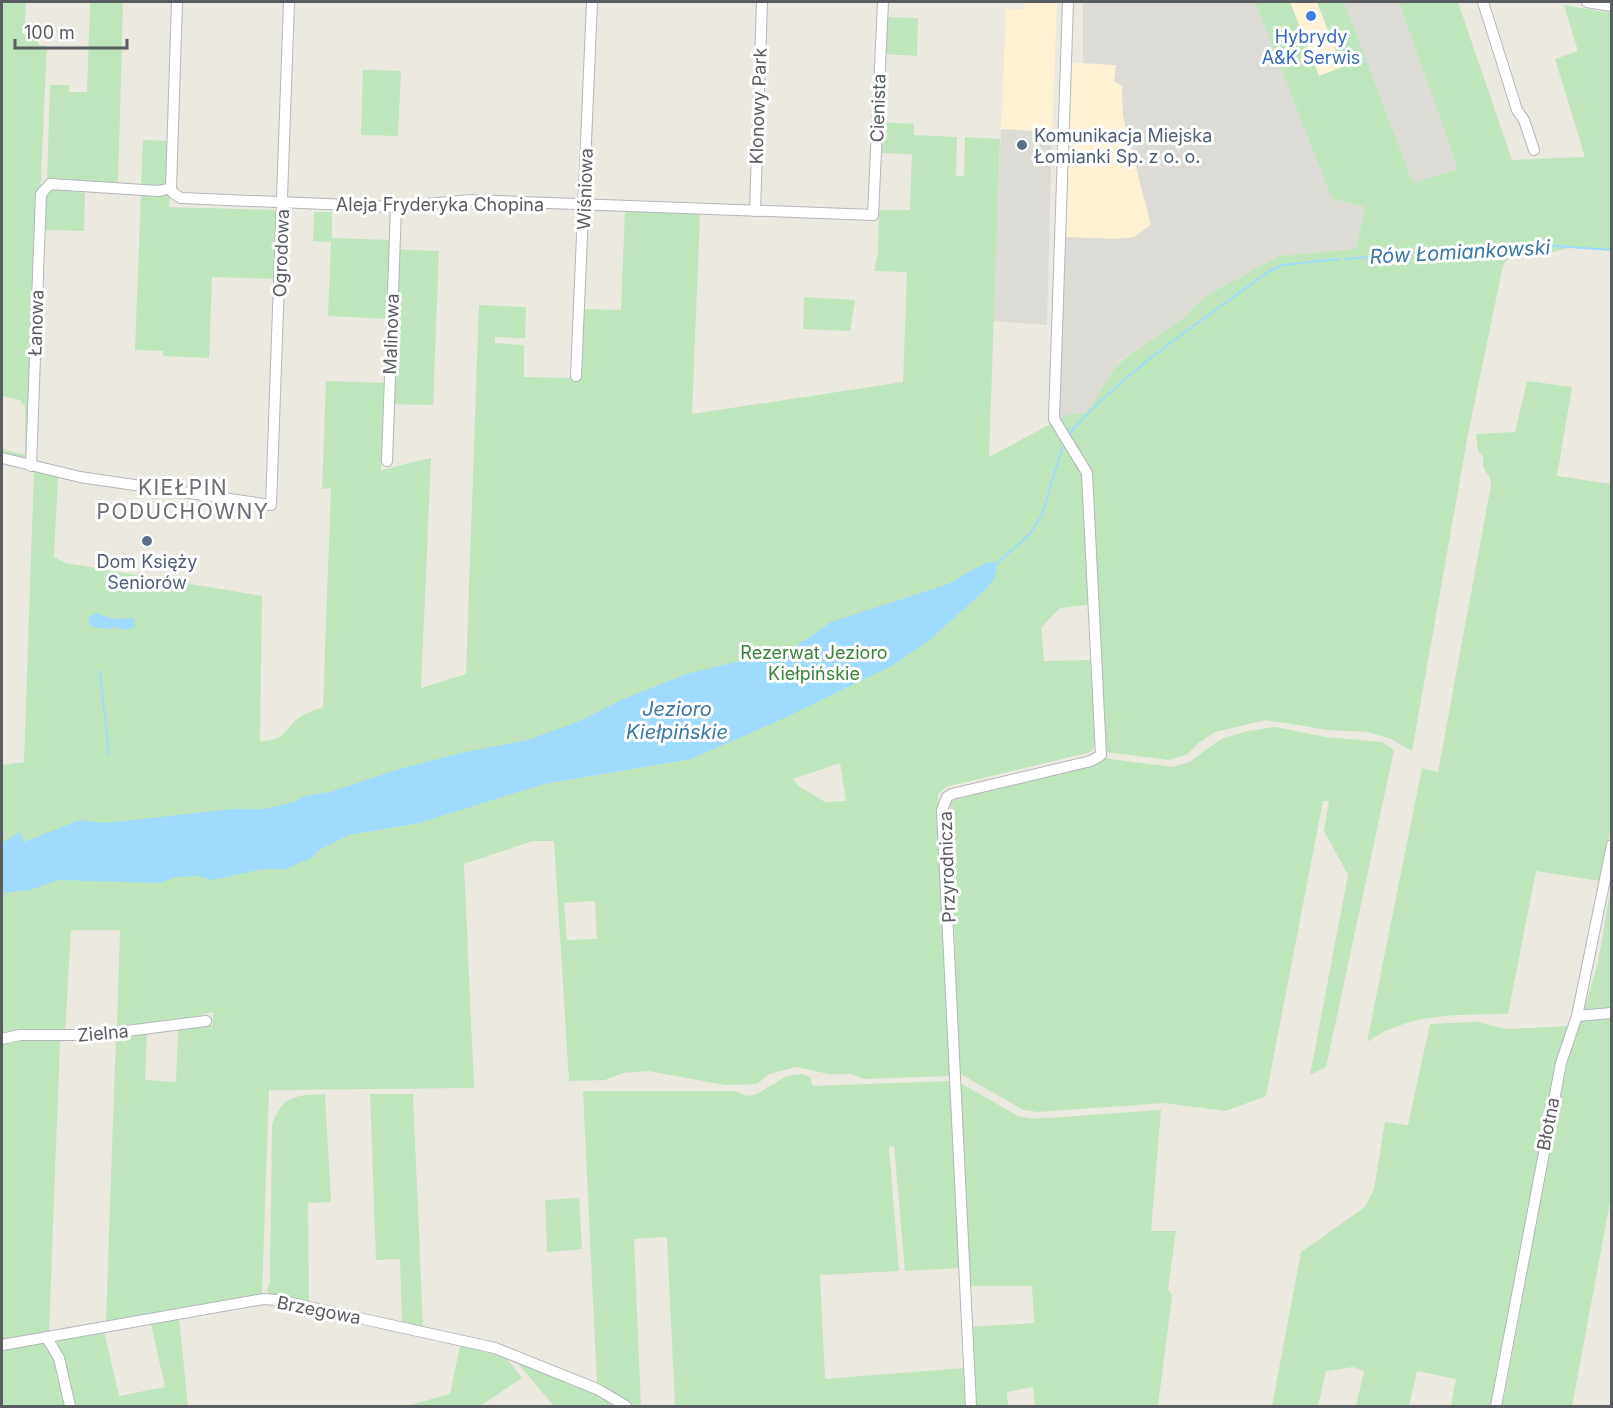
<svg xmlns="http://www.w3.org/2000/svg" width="1613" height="1408" font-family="Inter,sans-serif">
<rect width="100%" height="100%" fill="#ece9e0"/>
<!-- commercial -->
<g fill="#fef1d4">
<polygon points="1025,2 1057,2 1052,132 1001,129 1006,8 1024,10"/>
<polygon points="1290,2 1317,2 1343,67 1318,77"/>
<polygon points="1071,63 1117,65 1118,81 1122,86 1123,116 1151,225 1134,237 1118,239 1063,237"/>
</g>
<!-- industrial -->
<g fill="#dddbd5">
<polygon points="1083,2 1255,2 1332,199 1365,207 1356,249 1279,256 1204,297 1182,319 1124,358 1112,371 1091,406 1076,421 1056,419 1063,237 1118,239 1134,237 1151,225 1123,116 1122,86 1114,81 1116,65 1083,63"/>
<polygon points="1344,2 1399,2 1458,169 1413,183"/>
<polygon points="1001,129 1052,132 1047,325 993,321"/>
</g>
<!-- green -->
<g fill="#bfe5bc" fill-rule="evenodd">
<polygon points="2,2 26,2 24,35 38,35 38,45 47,46 28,456 25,455 24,461 2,455 2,449 25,455 25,407 20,400 2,396"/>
<polygon points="90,2 123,2 118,187 47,180 50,85 69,85 69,92 87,92"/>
<path d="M 1255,2 L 1290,2 L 1319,76 L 1342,67 L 1317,2 L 1344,2 L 1413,183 L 1458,169 L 1399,2 L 1458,2 L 1512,160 L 1585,157 L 1555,59 L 1578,51 L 1564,5 L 1611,13 L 1611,251 L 1572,247 L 1549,253 L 1516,247 L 1503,266 L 1468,434 L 1412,751 L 1389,738 L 1368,732 L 1329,730 L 1266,720 L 1215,732 L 1197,744 L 1188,754 L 1169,760 L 1106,752 L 1095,570 L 1087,580 L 1087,605 L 1060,608 L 1041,628 L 1044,661 L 1090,660 L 1096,744 L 1091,752 L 946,787 L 938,794 L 947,937 L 950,1076 L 863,1079 L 852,1074 L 829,1074 L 796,1067 L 769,1074 L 757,1084 L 725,1085 L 648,1071 L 623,1073 L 605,1080 L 569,1081 L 554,841 L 533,841 L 464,864 L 474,1088 L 269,1090 L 262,1295 L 106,1323 L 116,1034 L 147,1031 L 145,1080 L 176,1082 L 178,1028 L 213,1025 L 213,1012 L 177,1022 L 117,1027 L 120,930 L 71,930 L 65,1033 L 2,1037 L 2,765 L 24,762 L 34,469 L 58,475 L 54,557 L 65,563 L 262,596 L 260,741 C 287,741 283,729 300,717 C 307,712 316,710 323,707 L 331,488 L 322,489 L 326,381 L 384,383 L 381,470 L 431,458 L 421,688 L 466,674 L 479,305 L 526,307 L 525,338 L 495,337 L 495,343 L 524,345 L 524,377 L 580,378 L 583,309 L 621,310 L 625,211 L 700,214 L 692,414 L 903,382 L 907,272 L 874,271 L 878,254 L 879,210 L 910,210 L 912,154 L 879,153 L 881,122 L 914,124 L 914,135 L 957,137 L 956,176 L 964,176 L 965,137 L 1000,139 L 989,457 L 1069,414 L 1083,414 L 1091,406 L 1112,371 L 1125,358 L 1182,319 L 1204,297 L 1279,256 L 1356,249 L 1365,207 L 1332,199 ZM 840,763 L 846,801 L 825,802 L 797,785 L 793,779 ZM 595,901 L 597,939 L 567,940 L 564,903 Z"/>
<polygon points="885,17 918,18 917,56 883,54"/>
<polygon points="363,70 401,71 398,136 361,135"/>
<polygon points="143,140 171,141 170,181 163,188 141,188"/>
<polygon points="49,188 85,193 84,231 42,230 43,195"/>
<polygon points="141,193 170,195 169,207 277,210 274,279 212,277 209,358 163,356 163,351 135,350"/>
<polygon points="314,212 332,212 332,238 390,240 387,319 328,316 331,242 313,241"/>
<polygon points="395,249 439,251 433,405 390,404"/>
<polygon points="804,297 855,300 850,331 803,329"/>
<path d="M 1527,381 L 1572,387 L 1557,476 L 1611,484 L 1612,821 L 1600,881 L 1536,871 L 1508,1014 C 1458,1015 1410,1012 1367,1042 L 1422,768 L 1438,772 L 1491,485 L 1490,478 L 1483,467 L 1483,457 L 1478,450 L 1476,434 L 1515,432 Z"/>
<polygon points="1276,727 1325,737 1382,742 1394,750 1326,1067 1310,1075 1348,875 1324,831 1329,801 1323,801 1266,1096 1226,1111 1164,1103 1038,1112 1023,1110 959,1073 950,801 1103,758 1172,767 1189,762 1221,739 1248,731"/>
<polygon points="1611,885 1611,1009 1584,1010 1598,963"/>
<polygon points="1611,1015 1611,1197 1572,1406 1502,1406 1520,1314 1514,1314 1563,1065 1578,1017"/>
<polygon points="1479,1022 1505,1029 1572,1026 1552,1080 1492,1406 1451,1406 1456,1379 1417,1371 1409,1406 1356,1406 1364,1371 1353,1367 1326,1371 1318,1406 1272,1406 1301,1252 1365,1207 1374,1189 1385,1122 1408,1125 1430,1024"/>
<polygon points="41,1038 60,1040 49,1333 2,1340 2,1044"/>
<polygon points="803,1074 810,1077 813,1086 950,1081 961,1268 905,1271 894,1146 889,1147 899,1271 820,1275 825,1379 963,1368 965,1406 675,1406 667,1237 634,1239 641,1406 636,1406 597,1386 583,1091 735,1091 747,1096 755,1095 787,1076"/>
<polygon points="960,1083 1020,1117 1033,1119 1161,1110 1151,1231 1176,1231 1168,1289 1172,1296 1158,1406 1035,1406 1033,1387 1007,1392 1008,1406 974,1406 971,1327 1034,1323 1032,1286 969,1286"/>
<path d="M 325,1094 L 331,1202 L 308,1203 L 309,1302 L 270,1294 L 267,1290 L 270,1281 L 272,1125 C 283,1094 295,1096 325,1094 Z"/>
<polygon points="370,1094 413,1094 423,1328 402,1324 400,1259 376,1260"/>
<polygon points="579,1198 582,1249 547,1252 545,1200"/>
<polygon points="179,1319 188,1406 71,1406 57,1340 104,1331 119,1396 165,1387 151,1324"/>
<polygon points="45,1341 51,1347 68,1406 2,1406 2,1348"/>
<polygon points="460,1346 503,1354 522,1378 480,1406 406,1406 450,1394"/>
<polygon points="512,1357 620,1406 554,1406"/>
</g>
<!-- water -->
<g fill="#9edbff">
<polygon points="994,562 997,568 994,579 985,590 928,641 891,666 778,721 691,759 544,784 419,823 349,835 319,850 311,858 286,869 263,869 212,880 198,876 178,877 158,883 58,880 30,890 2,893 2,843 20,832 24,842 79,820 106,823 232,809 265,809 294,802 304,796 330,792 402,768 465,752 528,740 582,720 623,699 687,674 793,648 831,622 948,584 985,563"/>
<polygon points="96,613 114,619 133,618 135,627 125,630 116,627 108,629 91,627 88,618"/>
</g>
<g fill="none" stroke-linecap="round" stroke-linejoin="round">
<!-- stream -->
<g stroke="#9edbff" stroke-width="2">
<polyline points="1345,259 1527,244 1612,250"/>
<path d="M 1069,434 C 1126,369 1199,323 1268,272 L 1283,265 L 1339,259"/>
<polyline points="995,565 1029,535 1042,515 1062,448"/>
<polyline points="100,671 109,755"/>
</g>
<defs>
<g id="minor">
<polyline points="177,2 171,188 173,193 181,198 396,207 471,200 873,215 883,2"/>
<polyline points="1483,2 1517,110 1524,120 1534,150"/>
<polyline points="1587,2 1612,6"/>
<polyline points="755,211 762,2"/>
<polyline points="576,376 592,2"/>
<polyline points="2,458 80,477 271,505 289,2"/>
<polyline points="387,461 396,207"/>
<polyline points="31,466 41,194 50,184 159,191 171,188"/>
<polyline points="1577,1016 1612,1013"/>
<polyline points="2,1039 20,1035 95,1035 206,1021"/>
<polyline points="47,1338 59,1358 70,1406"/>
<polyline points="2,1345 263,1299 277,1300 495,1348 597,1389 626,1406"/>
<polyline points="971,1406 942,810 947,797 952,794 1091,761 1101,755 1087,473 1054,419 1068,2"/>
<polyline points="1496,1406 1561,1063 1577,1016 1612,845"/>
</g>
</defs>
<!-- minor casing -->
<use href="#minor" stroke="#b3b7bb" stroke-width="12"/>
<!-- minor -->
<use href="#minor" stroke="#fff" stroke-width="10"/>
</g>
<!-- markers -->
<circle fill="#3f7fe0" stroke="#fff" stroke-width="2" cx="1311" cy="16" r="6"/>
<g fill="#5c6f8a" stroke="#fff" stroke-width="2">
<circle cx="1022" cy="145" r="6"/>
<circle cx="147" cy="541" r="6"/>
</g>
<g text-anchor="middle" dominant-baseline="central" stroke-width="6" stroke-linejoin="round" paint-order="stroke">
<!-- shop labels -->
<g font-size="18" fill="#366cbe" stroke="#fff">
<text x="1311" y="36">Hybrydy<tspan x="1311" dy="21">A&amp;K Serwis</tspan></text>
</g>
<!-- street labels -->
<g font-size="18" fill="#595d62" stroke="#fff">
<text transform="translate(758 106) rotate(-88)">Klonowy Park</text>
<text transform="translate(878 108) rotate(-88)">Cienista</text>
<text transform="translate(585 189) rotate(-88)">Wiśniowa</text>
<text x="440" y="204">Aleja Fryderyka Chopina</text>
<text transform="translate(281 253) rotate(-88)">Ogrodowa</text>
<text transform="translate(36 323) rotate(-88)">Łanowa</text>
<text transform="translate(391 334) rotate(-88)">Malinowa</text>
<text transform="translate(947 867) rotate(-92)">Przyrodnicza</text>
<text transform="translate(103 1033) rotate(-5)">Zielna</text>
<text transform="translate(1548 1124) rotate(-79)">Błotna</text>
<text transform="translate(319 1310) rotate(11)">Brzegowa</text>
</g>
<!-- service labels -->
<g font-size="18" fill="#4e5e75" stroke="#fff" text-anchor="start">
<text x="1034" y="135">Komunikacja Miejska<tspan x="1034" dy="21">Łomianki Sp. z o. o.</tspan></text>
<text x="147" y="561" text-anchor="middle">Dom Księży<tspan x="147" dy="21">Seniorów</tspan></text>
</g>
<!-- park labels -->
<g font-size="18" fill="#368534" stroke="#fff">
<text x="814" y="652">Rezerwat Jezioro<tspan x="814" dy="21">Kiełpińskie</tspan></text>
</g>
<!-- water labels -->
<g font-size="20" font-style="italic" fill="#3977a7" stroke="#fff">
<text transform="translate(1460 252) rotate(-3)">Rów Łomiankowski</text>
<text x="677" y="709">Jezioro<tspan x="677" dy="23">Kiełpińskie</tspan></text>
</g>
<!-- quarter labels -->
<g font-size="21" letter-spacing="1.5" fill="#6a6f74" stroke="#fff">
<text x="183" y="487">KIEŁPIN<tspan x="183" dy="24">PODUCHOWNY</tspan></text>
</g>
</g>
<!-- border -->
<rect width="1613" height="1408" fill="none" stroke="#595d62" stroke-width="6"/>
<!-- scale -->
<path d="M15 39v9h112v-9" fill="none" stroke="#595d62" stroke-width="3"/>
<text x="24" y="39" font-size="18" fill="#595d62" stroke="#ffffff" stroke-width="4.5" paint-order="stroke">100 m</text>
</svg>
